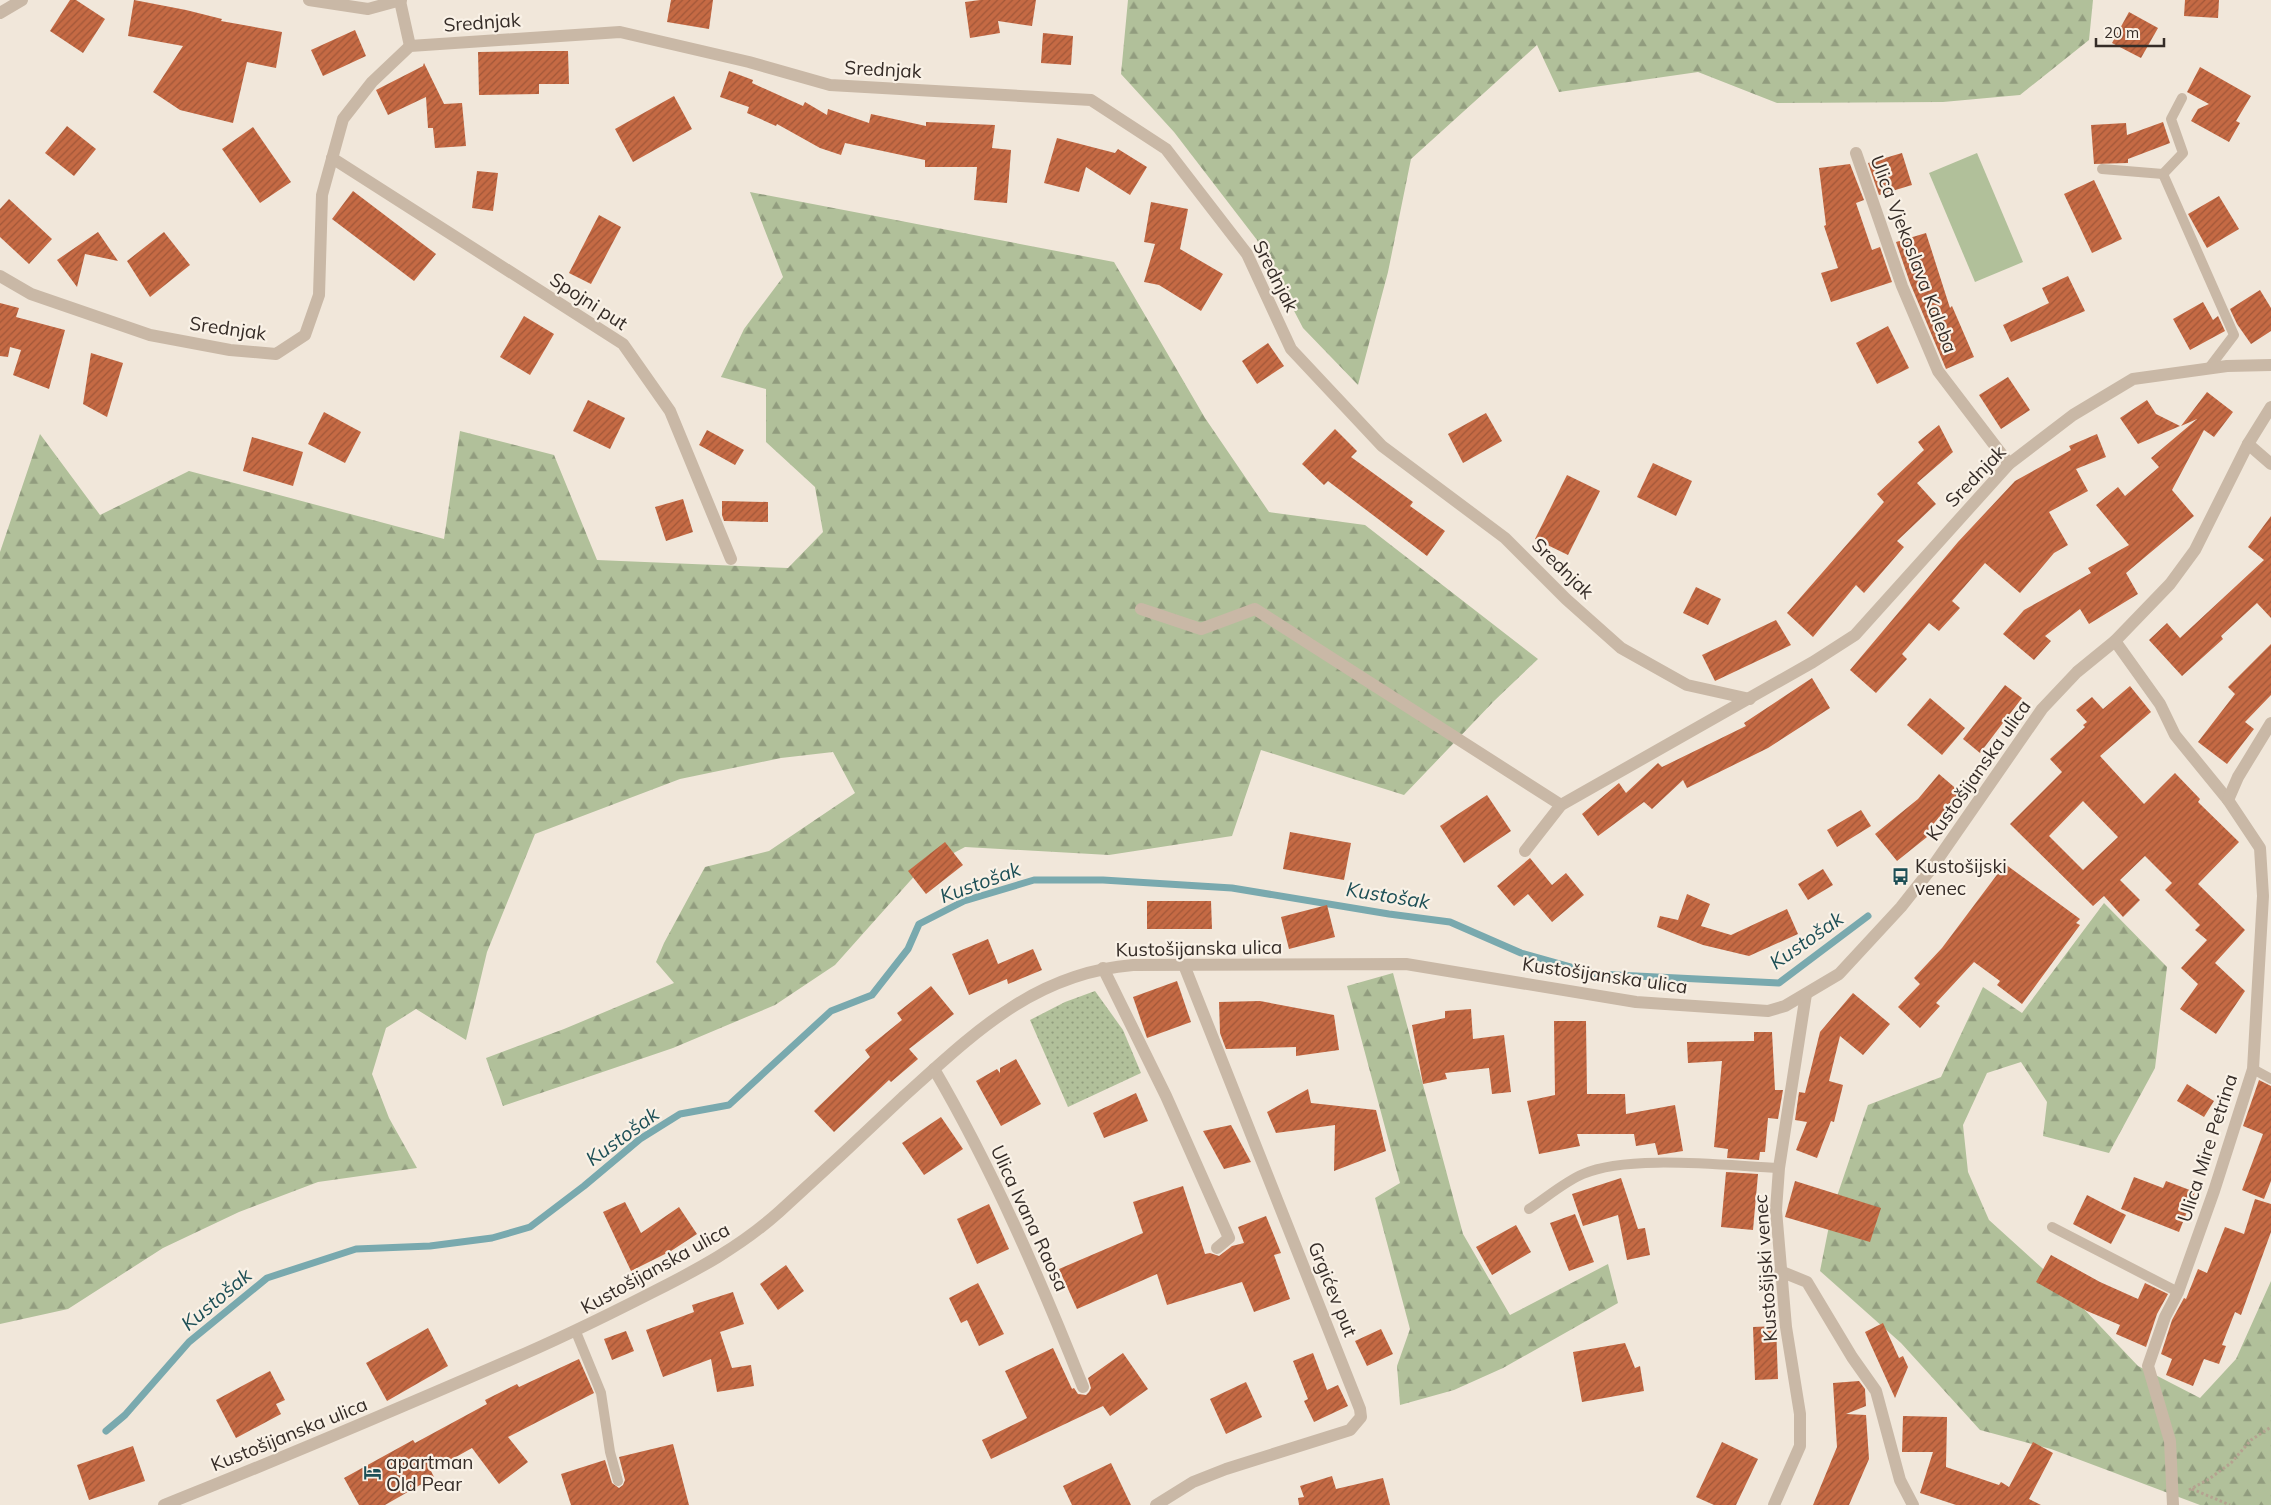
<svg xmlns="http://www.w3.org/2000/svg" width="2271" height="1505" font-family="Mulish,sans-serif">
<defs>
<pattern id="grass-dots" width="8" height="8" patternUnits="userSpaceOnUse" patternTransform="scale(1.25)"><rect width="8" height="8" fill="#b1c09a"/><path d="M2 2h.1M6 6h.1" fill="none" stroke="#919c7e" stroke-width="1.8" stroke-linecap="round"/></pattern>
<pattern id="forest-firs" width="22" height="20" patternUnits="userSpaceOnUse" patternTransform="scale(1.25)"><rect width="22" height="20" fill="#b1c09a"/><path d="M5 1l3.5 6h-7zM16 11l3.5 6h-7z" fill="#919c7e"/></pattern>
<pattern id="building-hatch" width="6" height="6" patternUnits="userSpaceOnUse" patternTransform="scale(1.25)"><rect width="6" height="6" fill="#c56a44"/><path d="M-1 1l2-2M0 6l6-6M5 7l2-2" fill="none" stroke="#a15739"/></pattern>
</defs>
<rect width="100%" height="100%" fill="#f1e7da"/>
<!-- grass -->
<polygon fill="url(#grass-dots)" points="1095,991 1123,1030 1141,1073 1068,1107 1030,1020 1065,1002"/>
<!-- forest -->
<g fill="url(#forest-firs)">
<polygon points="1128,0 2093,0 2089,40 2020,95 1943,102 1777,103 1698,72 1559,92 1537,45 1411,159 1388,272 1358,385 1303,328 1257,240 1174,132 1121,74"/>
<polygon points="750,192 1114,262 1205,418 1269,512 1365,525 1538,659 1494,701 1404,795 1261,750 1232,836 1109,855 965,847 918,872 835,965 775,1005 673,1048 503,1106 486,1058 564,1029 674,983 656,962 664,943 705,867 769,851 855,793 833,752 781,758 680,779 535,834 487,952 466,1040 416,1009 386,1028 372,1074 389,1118 417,1168 318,1182 239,1212 163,1248 68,1309 0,1324 0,552 40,434 100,515 189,471 444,539 460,431 554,455 597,560 788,568 823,532 815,487 766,442 766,389 721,377 744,329 783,277"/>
<polygon points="2104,903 2167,967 2155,1068 2109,1153 2043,1136 2047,1102 2021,1062 1987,1073 1963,1125 1968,1172 1989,1220 2062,1286 2138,1366 2200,1398 2236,1359 2271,1281 2271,1505 2200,1505 2051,1449 1980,1430 1901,1343 1820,1271 1832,1211 1868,1105 1941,1077 1983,987 2022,1013"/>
<polygon points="1393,973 1463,1234 1510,1315 1608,1264 1618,1303 1503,1368 1454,1390 1400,1405 1397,1366 1410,1329 1375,1198 1400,1183 1347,986"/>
</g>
<!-- pitch -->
<polygon fill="#b1c09a" points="1977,153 2023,262 1975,282 1929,173"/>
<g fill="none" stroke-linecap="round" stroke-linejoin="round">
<!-- stream -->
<polyline stroke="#79a9ae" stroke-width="7" points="106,1431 125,1415 189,1342 267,1278 356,1249 430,1246 492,1238 530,1227 584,1186 640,1139 680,1114 729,1105 831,1011 872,995 908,949 919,924 964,901 1034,880 1103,880 1232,888 1389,914 1450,922 1521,953 1596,974 1779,983 1868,916"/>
</g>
<!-- building -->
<g fill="url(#building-hatch)" fill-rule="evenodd">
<polygon points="70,0 76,0 105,19 83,53 50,31"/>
<polygon points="134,0 186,10 222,19 221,21 282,32 276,68 247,62 233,123 180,110 153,92 183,46 128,36"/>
<polygon points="671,0 713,0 709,29 667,22"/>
<polygon points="980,0 1036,0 1032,26 998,21 1000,33 970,38 965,2"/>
<polygon points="2185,0 2219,0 2218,18 2184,16"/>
<polygon points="2129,12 2158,28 2141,58 2112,43"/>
<polygon points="355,30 366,56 323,76 311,50"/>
<polygon points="1043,33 1073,36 1071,65 1041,63"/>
<polygon points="538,51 568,51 569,84 539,84 539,94 479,95 478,52"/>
<polygon points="424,63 444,104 462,103 466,146 435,148 433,128 428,128 426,97 388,115 376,90 423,66"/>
<polygon points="2200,67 2251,96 2236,121 2240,123 2229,142 2191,121 2198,109 2209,104 2187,92"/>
<polygon points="729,71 753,80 752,83 803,106 805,102 827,115 828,109 869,123 871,114 926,126 926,122 995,125 992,148 1011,150 1007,203 974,200 977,167 925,167 925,160 845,143 841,155 820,148 777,124 776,126 747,113 749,107 720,97"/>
<polygon points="674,96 692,129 633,162 615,129"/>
<polygon points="2163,122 2170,143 2128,159 2128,163 2094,164 2091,125 2126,123 2127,135"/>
<polygon points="67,126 96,149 74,176 45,153"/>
<polygon points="253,127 291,182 260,203 222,149"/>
<polygon points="1057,138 1115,153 1118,149 1147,167 1130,195 1086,167 1079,192 1044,183"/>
<polygon points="1902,153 1912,185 1879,195 1868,163"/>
<polygon points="1850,164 1864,200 1856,203 1872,250 1880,247 1892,282 1831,302 1821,273 1838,268 1824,226 1826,225 1819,168"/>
<polygon points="477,171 498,173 493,211 472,208"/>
<polygon points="2094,180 2122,239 2092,253 2064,194"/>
<polygon points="353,191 436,254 414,281 332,219"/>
<polygon points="2219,196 2239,229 2207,248 2188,214"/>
<polygon points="9,199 52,239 29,264 0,237 0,209"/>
<polygon points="1151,202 1188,209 1180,249 1223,274 1201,311 1159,285 1144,282 1155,244 1144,242"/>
<polygon points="599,215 621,227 591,284 569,273"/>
<polygon points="98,232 118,261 85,254 77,287 57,260"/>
<polygon points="164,232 190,265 150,297 127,261"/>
<polygon points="1926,233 1950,308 1952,306 1974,357 1946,369 1910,283 1896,242"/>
<polygon points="2068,276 2085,311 2011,342 2003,325 2049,303 2042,288"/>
<polygon points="2260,290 2271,308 2271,331 2251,344 2237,324 2230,309"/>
<polygon points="2203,302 2213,320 2218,316 2225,331 2190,350 2173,319"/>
<polygon points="0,303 19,308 16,317 65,330 49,389 13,375 21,350 10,347 8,357 0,356"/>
<polygon points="524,316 554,334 530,375 500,357"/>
<polygon points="1888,326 1909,368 1877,384 1856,343"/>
<polygon points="1268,343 1284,366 1257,384 1242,361"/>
<polygon points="91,353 123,363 107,417 83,404"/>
<polygon points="2008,377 2030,410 2001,429 1979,395"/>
<polygon points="2207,392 2233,412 2214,437 2204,430 2172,490 2194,516 2126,573 2138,594 2089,624 2080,609 2045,636 2051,641 2034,660 2003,634 2024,610 2091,573 2088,568 2129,545 2096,505 2118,487 2125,496 2159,467 2151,458 2197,419 2181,426"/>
<polygon points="588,400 625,418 610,449 573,431"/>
<polygon points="2147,400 2156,414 2180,426 2138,444 2120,418"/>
<polygon points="324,412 361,432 345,463 308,444"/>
<polygon points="1486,413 1502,441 1463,463 1448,434"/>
<polygon points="1939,425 1953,452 1917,483 1936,504 1897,541 1904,547 1864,593 1856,585 1813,637 1787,613 1884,502 1877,494 1924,450 1918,442"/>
<polygon points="1335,429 1357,451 1351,457 1413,502 1410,506 1445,531 1427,556 1328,481 1324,485 1302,464"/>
<polygon points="707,430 744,450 735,465 699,445"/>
<polygon points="2097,434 2106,457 2076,469 2088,491 2049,512 2068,545 2054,553 2020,593 1985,563 1952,601 1960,608 1939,631 1929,623 1902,654 1907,659 1876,693 1850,670 1958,542 2015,481 2071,450 2069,446"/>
<polygon points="252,437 303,452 293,486 243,471"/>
<polygon points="1653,463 1692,481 1676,516 1637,497"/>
<polygon points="1567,475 1600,491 1568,555 1535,539"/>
<polygon points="683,499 693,532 666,541 655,507"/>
<polygon points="722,501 768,502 768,522 724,521 722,515"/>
<polygon points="2271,516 2271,618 2257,603 2221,636 2223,639 2182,676 2149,640 2167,623 2180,638 2264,560 2248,547"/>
<polygon points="1696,587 1721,599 1708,625 1683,613"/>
<polygon points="1776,620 1791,645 1715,681 1702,655"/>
<polygon points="2271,644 2271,695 2245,722 2254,729 2227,764 2198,742 2235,694 2228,687"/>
<polygon points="1812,678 1830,708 1768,748 1687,788 1683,780 1652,809 1644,802 1598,836 1582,814 1619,783 1626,793 1658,763 1662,767 1746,726 1744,723"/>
<polygon points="2005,685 2022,698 1980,753 1963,739"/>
<path d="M 2130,686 L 2151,712 L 2100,756 L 2144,804 L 2175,773 L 2200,799 L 2198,802 L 2239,842 L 2198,884 L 2245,930 L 2215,963 L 2245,991 L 2216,1034 L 2180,1009 L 2198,984 L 2181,968 L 2207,940 L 2195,930 L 2200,925 L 2165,890 L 2172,883 L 2145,856 L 2120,880 L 2140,900 L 2123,917 L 2104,896 L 2093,906 L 2010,824 L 2062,772 L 2050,759 L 2085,727 L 2083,725 L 2087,722 L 2076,710 L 2092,697 L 2103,709 ZM 2083,801 L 2118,837 L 2083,870 L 2049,836 Z"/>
<polygon points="1930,698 1965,728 1942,755 1907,725"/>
<polygon points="1939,774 1960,792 1925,834 1927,837 1897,861 1875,834 1918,799"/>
<polygon points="1487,795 1511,831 1464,863 1440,826"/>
<polygon points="1861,810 1871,826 1837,847 1827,830"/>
<polygon points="1290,832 1351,843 1344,880 1283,869"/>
<polygon points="945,842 963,865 926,894 908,871"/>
<polygon points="1530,858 1552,885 1566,873 1584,895 1552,922 1528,894 1514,906 1497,886"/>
<polygon points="2005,864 2080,919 2076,923 2080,925 2022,1004 1997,985 2000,981 1974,962 1936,1003 1940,1006 1920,1028 1898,1007 1920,984 1914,978 1942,948"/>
<polygon points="1823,869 1833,885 1808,900 1798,884"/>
<polygon points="1687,894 1710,904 1701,926 1731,935 1787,909 1798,934 1749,956 1703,945 1657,927 1660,916 1678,920"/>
<polygon points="1147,901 1211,901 1212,929 1147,929"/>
<polygon points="1327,905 1335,937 1289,949 1281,917"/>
<polygon points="988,939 998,964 1033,949 1042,970 1008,984 1007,979 969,995 952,954"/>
<polygon points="1177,981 1191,1022 1147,1038 1133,997"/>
<polygon points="931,986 954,1014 909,1049 918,1059 891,1082 889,1080 834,1132 814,1111 870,1057 865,1050 902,1020 897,1013"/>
<polygon points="1853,993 1890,1024 1863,1055 1840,1036 1829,1081 1843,1085 1834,1122 1831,1121 1817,1158 1796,1150 1807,1122 1795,1120 1799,1092 1805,1093 1820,1032"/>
<polygon points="1260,1001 1334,1015 1339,1050 1296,1056 1296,1047 1226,1049 1220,1033 1219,1002"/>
<polygon points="1471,1009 1473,1039 1504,1035 1511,1092 1492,1094 1489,1068 1445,1073 1447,1079 1423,1084 1412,1025 1445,1018 1445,1011"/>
<polygon points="1554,1021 1586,1021 1587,1094 1625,1094 1626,1114 1675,1105 1683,1151 1658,1155 1655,1143 1636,1146 1634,1134 1577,1134 1580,1146 1539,1154 1527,1101 1555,1095"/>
<polygon points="1754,1032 1772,1032 1775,1090 1783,1090 1778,1119 1768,1118 1765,1152 1760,1152 1759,1160 1727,1158 1728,1149 1714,1147 1722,1061 1688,1063 1687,1042 1754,1041"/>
<polygon points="1016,1059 1041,1104 1001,1126 976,1081 997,1069 1000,1073 1000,1068"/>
<polygon points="2259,1080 2271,1086 2271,1181 2264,1199 2242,1190 2263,1134 2243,1126"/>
<polygon points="2187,1084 2214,1101 2204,1117 2177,1101"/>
<polygon points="1308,1089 1311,1103 1376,1110 1386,1151 1334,1171 1335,1125 1276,1133 1267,1112"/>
<polygon points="1136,1093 1148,1121 1104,1138 1093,1113"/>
<polygon points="941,1117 963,1149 924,1175 902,1143"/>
<polygon points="1231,1125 1251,1162 1224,1169 1203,1131"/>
<polygon points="1726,1172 1758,1174 1753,1230 1721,1227"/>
<polygon points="2134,1177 2163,1188 2166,1181 2195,1192 2179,1232 2121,1209"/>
<polygon points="1621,1178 1638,1229 1645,1228 1650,1255 1627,1260 1618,1215 1583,1226 1572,1194"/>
<polygon points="1795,1181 1881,1208 1870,1242 1785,1217"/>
<polygon points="1183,1186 1205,1254 1210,1253 1219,1256 1232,1246 1244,1243 1238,1227 1266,1216 1281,1253 1274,1255 1290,1299 1254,1312 1242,1282 1167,1305 1157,1274 1077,1309 1059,1269 1143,1233 1133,1202"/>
<polygon points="2087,1195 2126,1215 2111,1244 2073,1224"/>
<polygon points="2255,1199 2271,1204 2271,1232 2241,1315 2235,1312 2222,1345 2226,1346 2219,1364 2204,1359 2193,1386 2166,1375 2172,1359 2161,1354 2172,1320 2184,1298 2186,1299 2198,1269 2207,1273 2225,1227 2244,1234"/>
<polygon points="625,1202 641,1233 679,1207 697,1234 671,1251 631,1271 603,1212"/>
<polygon points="989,1204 1009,1249 977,1264 957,1219"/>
<polygon points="1575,1214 1594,1262 1569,1271 1550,1223"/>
<polygon points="1516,1225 1531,1252 1492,1275 1476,1247"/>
<polygon points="2051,1255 2100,1282 2138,1299 2145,1283 2168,1294 2157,1314 2146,1347 2116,1334 2120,1325 2087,1311 2036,1282"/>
<polygon points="786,1265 804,1291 778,1310 760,1284"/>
<polygon points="978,1283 1004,1334 979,1346 967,1320 961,1323 949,1298"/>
<polygon points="733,1292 744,1324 720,1332 732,1368 751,1365 754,1386 717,1392 711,1359 663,1377 646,1330 694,1312 692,1305"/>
<polygon points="1883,1323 1899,1358 1903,1356 1908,1367 1895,1398 1865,1332"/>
<polygon points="1776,1326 1778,1379 1755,1380 1753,1327"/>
<polygon points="428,1328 448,1366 387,1401 366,1363"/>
<polygon points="1381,1329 1393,1354 1367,1366 1355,1341"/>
<polygon points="626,1331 634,1351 612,1360 604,1339"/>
<polygon points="1625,1343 1635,1368 1640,1366 1644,1391 1582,1402 1573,1352"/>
<polygon points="1053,1348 1072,1389 1074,1388 1078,1394 1086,1395 1089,1392 1091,1388 1088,1378 1123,1353 1148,1389 1110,1416 1103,1406 991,1459 982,1440 1027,1418 1005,1371"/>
<polygon points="1313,1353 1327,1390 1338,1385 1348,1406 1314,1422 1304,1401 1308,1399 1293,1361"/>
<polygon points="579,1359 594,1393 508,1437 528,1462 499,1484 472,1448 431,1471 434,1477 385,1505 359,1505 344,1478 413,1440 415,1443 487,1404 485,1400 517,1384 519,1387"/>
<polygon points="270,1371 285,1400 276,1404 281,1414 236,1438 216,1400"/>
<polygon points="1859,1381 1865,1389 1866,1406 1846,1414 1866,1415 1869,1459 1849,1505 1813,1505 1837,1447 1833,1383"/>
<polygon points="1246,1382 1262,1417 1226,1434 1210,1399"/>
<polygon points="1903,1416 1947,1417 1946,1467 1999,1485 2001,1482 2009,1487 2033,1442 2053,1453 2029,1499 2041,1505 1956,1505 1920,1493 1933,1452 1902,1452"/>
<polygon points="1722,1442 1758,1459 1736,1505 1714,1505 1696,1497"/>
<polygon points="673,1444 689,1505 571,1505 561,1474 605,1460 612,1483 619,1488 623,1485 625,1480 619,1457"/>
<polygon points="133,1446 145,1481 89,1500 77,1465"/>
<polygon points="1111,1463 1131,1505 1072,1505 1063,1486"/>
<polygon points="1332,1476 1336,1489 1383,1478 1390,1505 1299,1505 1298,1498 1304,1497 1300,1486"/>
</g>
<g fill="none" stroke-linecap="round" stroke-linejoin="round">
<!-- path -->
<g stroke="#b5a290" stroke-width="3" stroke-dasharray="2.5 2.5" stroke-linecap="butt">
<polyline points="2192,1489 2230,1505"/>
<polyline points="2189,1490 2209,1479 2231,1463 2251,1440 2271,1427"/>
</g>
<!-- service -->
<g stroke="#c9b8a6" stroke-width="10">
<polyline points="2182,98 2171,119 2183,153 2163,174 2234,335 2209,368"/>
<polyline points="2102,169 2163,174"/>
<polyline points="2253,1069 2271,1079"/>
<path d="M 1529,1209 C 1546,1198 1564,1182 1583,1174 C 1628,1154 1728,1166 1779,1168"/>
<polyline points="2052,1227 2178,1292"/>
<polyline points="576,1332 601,1393 610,1452 618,1481"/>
</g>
<!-- minor -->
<g stroke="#c9b8a6" stroke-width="12">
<polyline points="400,1 410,46"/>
<polyline points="1856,153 1902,286 1938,371 2009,464"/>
<polyline points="332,158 623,344 670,411 731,559"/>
<polyline points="0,276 31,294 150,335 230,350 276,354 305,335 319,295 322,195 343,119 372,82 410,46 620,32 749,62 830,85 1091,100 1166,149 1247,254 1291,349 1382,446 1505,538 1566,599 1621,648 1687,685 1750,699"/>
<polyline points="2248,444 2271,464"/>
<polyline points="1141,609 1201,629 1255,609 1561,805"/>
<polyline points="2115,641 2160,704 2175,735 2228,800 2260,848 2263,896 2253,1069 2214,1191 2178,1292 2165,1317 2148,1366 2170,1441 2173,1505"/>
<polyline points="2228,800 2238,777 2271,723"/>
<polyline points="1525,851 1561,805 1813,662 1855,635 2009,464 2073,415 2133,379 2227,366 2271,365"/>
<polyline points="1103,968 1166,1096 1229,1238 1217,1248"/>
<path d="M 934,1069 C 993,1170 1040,1279 1083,1387"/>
<polyline points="1780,1271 1807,1282 1852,1357 1876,1391 1900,1480 1913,1505"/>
<polyline points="1156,1505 1193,1482 1226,1469 1350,1430 1361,1417 1360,1409 1184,965"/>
<polyline points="1774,1505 1800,1446 1800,1414 1786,1327 1776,1210 1779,1168 1806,994"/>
</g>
<!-- tertiary -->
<g stroke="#c9b8a6" stroke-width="12">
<polyline points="309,0 368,9 401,0"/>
<polyline points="0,13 22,0"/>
<path d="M 164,1505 C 278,1460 390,1412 503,1363 C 553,1342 602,1318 651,1293 C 697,1270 740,1247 779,1212 C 821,1174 862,1136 903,1097 C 973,1034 1034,973 1133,965 L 1406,964 L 1636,1002 L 1768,1011 L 1785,1006 L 1839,974 L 1901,907 L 1931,869 L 2042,709 L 2077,672 L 2115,641 L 2170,584 L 2195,550 L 2248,444 L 2271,407"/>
</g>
</g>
<!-- icons -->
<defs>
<symbol id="bus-bare" viewBox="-9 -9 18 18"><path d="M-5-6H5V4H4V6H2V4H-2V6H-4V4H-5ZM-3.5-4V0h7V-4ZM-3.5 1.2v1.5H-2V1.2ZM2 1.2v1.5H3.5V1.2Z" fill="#1d4f56" stroke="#f9f1e6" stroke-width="2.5" paint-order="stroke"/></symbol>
<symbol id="hotel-bare" viewBox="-9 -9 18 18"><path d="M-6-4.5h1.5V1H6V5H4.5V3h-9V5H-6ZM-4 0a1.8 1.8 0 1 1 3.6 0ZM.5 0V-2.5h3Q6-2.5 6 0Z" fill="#1d4f56" stroke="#f9f1e6" stroke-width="2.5" paint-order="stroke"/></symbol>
</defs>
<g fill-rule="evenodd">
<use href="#bus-bare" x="1888" y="864" width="25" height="25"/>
<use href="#hotel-bare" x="360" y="1460" width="25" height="25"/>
</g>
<g text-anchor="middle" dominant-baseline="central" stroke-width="4.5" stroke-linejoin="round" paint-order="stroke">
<!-- street labels -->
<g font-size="19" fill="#352c27" stroke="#f9f1e6">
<text transform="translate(482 22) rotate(-4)">Srednjak</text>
<text transform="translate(883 69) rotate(3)">Srednjak</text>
<text transform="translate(1914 254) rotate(69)">Ulica Vjekoslava Kaleba</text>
<text transform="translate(1276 276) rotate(63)">Srednjak</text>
<text transform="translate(589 301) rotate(33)">Spojni put</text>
<text transform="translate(228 328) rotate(8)">Srednjak</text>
<text transform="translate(1975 476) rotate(-46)">Srednjak</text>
<text transform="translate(1563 568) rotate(44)">Srednjak</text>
<text transform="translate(1978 770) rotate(-55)">Kustošijanska ulica</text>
<text transform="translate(1199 948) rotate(-1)">Kustošijanska ulica</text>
<text transform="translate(1605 975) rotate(8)">Kustošijanska ulica</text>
<text transform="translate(2207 1148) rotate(-72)">Ulica Mire Petrina</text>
<text transform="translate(1030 1218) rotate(65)">Ulica Ivana Raosa</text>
<text transform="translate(655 1268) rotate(-29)">Kustošijanska ulica</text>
<text transform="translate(1765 1268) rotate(-94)">Kustošijski venec</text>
<text transform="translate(1333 1289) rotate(68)">Grgićev put</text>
<text transform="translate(289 1434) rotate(-22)">Kustošijanska ulica</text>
</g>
<!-- poi labels -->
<g font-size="19" fill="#352c27" stroke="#f9f1e6" text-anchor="start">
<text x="1915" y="866">Kustošijski<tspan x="1915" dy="22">venec</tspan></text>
<text x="386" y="1462">apartman<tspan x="386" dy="22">Old Pear</tspan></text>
</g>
<!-- water labels -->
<g font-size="20" font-style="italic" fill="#1d4f56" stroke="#f9f1e6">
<text transform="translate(980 882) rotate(-20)">Kustošak</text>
<text transform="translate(1388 895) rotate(9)">Kustošak</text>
<text transform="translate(1806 940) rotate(-35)">Kustošak</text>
<text transform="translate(622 1136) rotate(-36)">Kustošak</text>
<text transform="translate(216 1299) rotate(-40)">Kustošak</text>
</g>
</g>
<!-- scale -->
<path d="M2096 38v8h68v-8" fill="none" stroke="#352c27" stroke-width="2.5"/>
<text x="2104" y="38" font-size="15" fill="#352c27" stroke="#f9f1e6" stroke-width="4" paint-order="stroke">20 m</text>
</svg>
